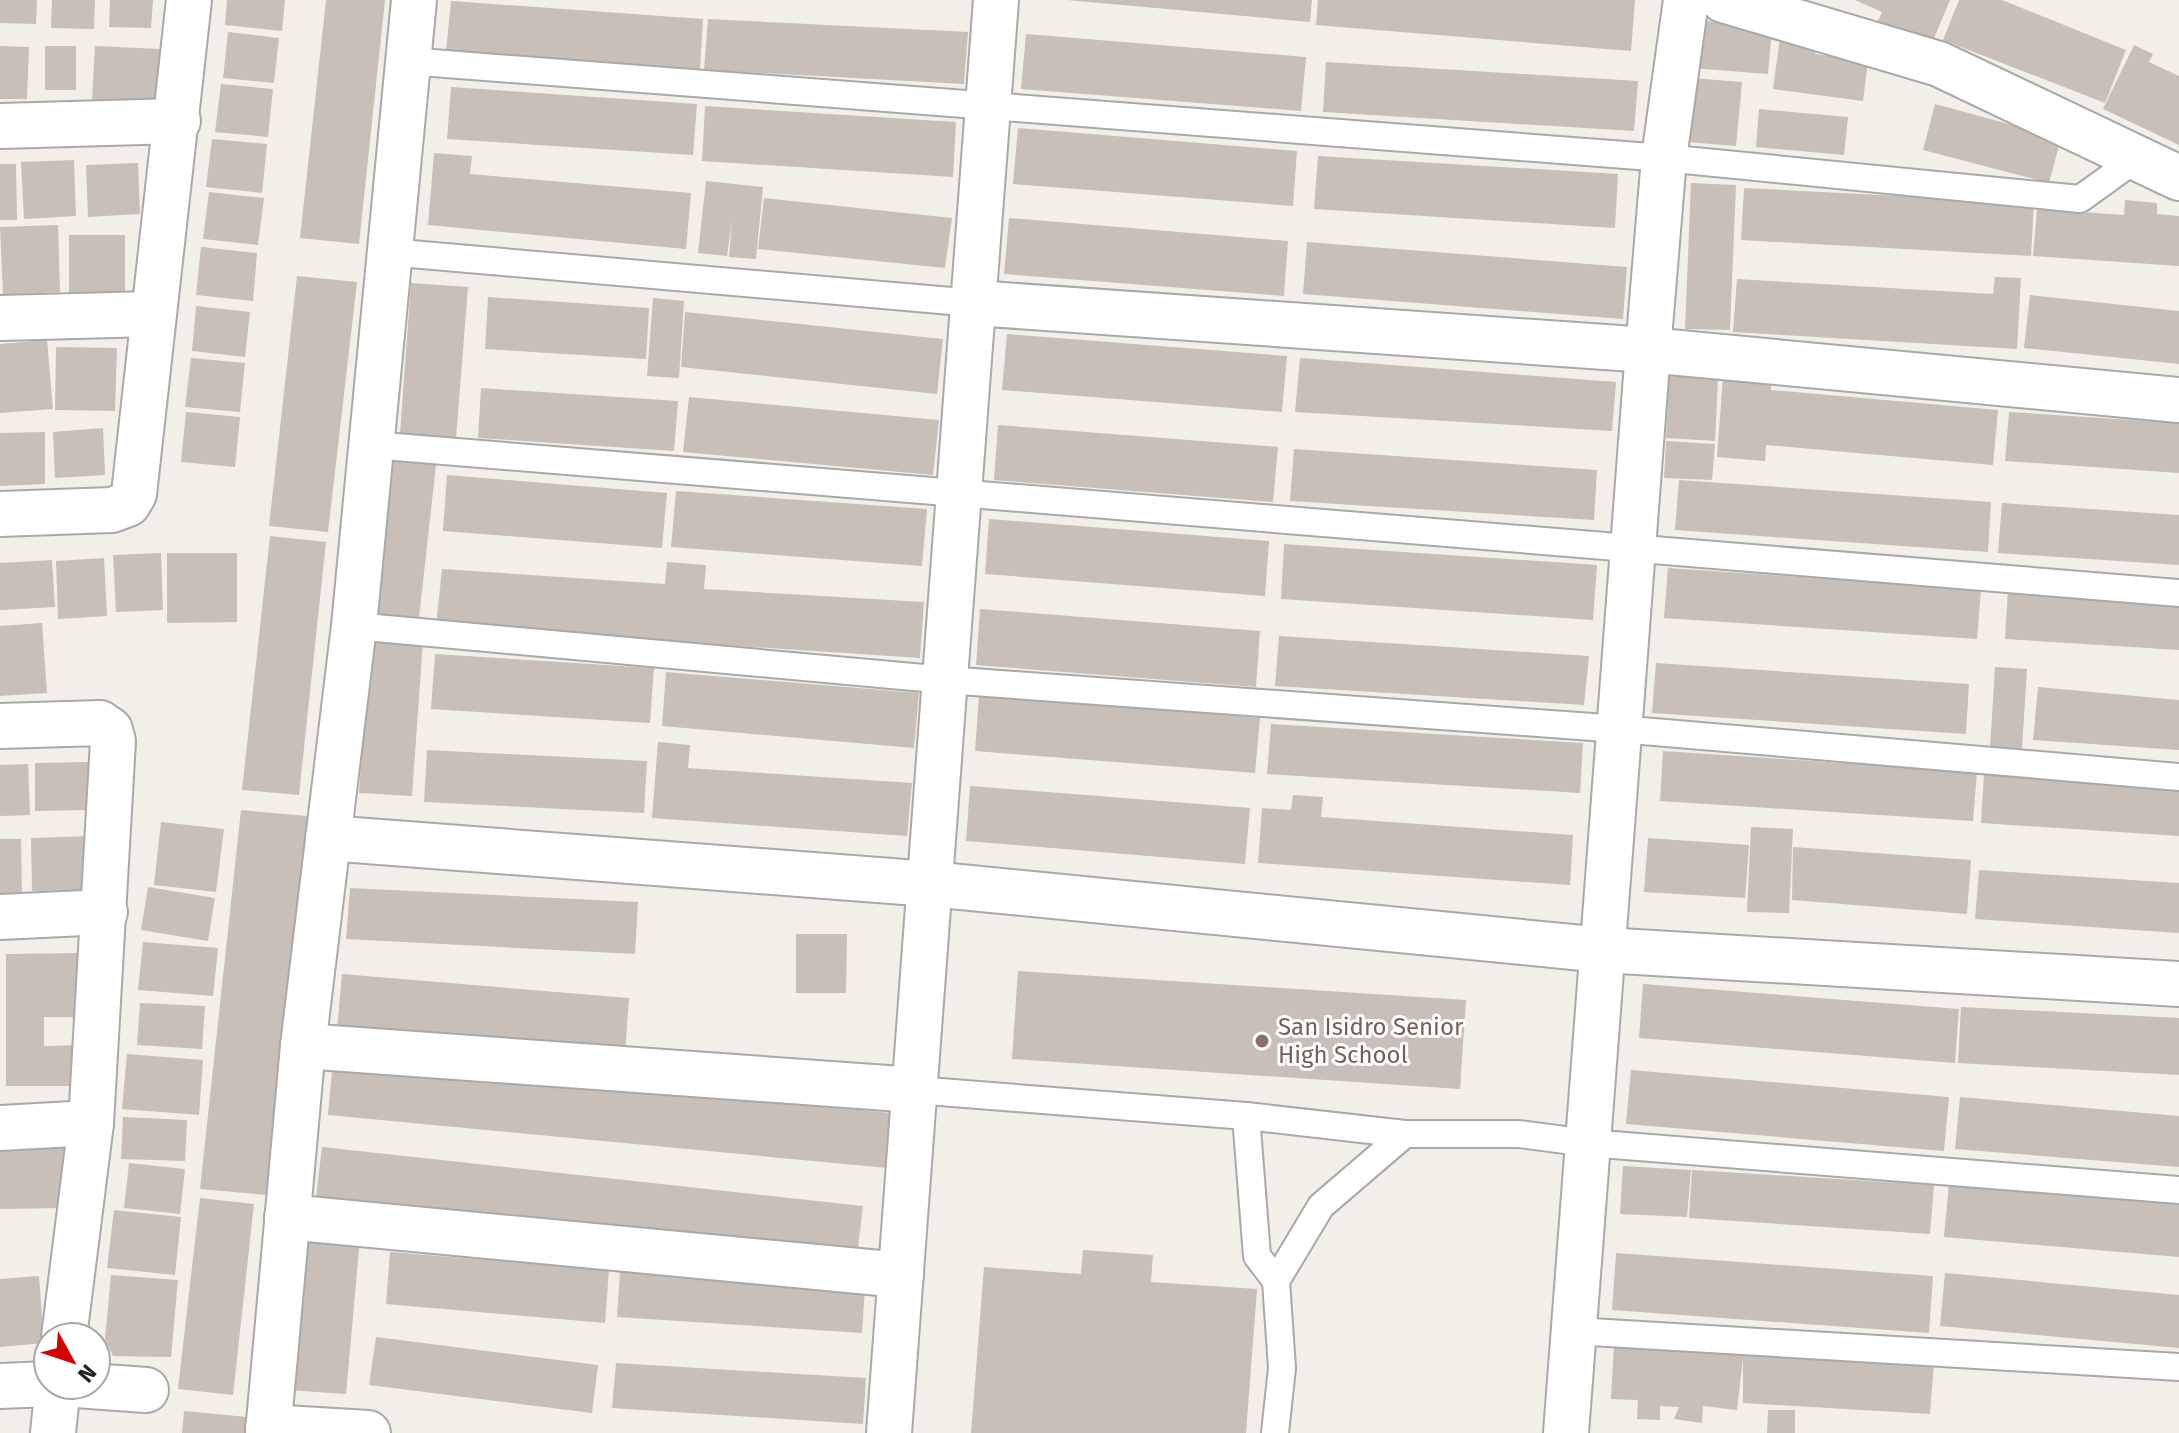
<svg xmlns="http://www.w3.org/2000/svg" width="2179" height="1433" font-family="'Fira Sans',sans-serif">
<rect width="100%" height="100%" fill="#f2efe9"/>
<!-- building -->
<g fill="#c7bfb8">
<polygon points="0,0 37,0 36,24 0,23"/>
<polygon points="52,0 95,0 94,29 51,28"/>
<polygon points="110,0 153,0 151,28 109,27"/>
<polygon points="227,0 285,0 282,31 225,25"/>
<polygon points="326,0 385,0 359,244 300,238"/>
<polygon points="1067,0 1312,0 1310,22"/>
<polygon points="1318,0 1635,0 1631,51 1316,25"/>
<polygon points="1855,0 1950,0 1932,43 1878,21 1882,12"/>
<polygon points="1959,0 2002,0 2126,50 2105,103 1943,40"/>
<polygon points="451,1 703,19 700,69 446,51"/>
<polygon points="708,19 968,32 964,84 704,70"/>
<polygon points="1697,20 1772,26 1768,74 1692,68"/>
<polygon points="1781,31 1818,36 1815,54 1868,61 1863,101 1773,89"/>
<polygon points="228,32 279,38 274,83 223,78"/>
<polygon points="1026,34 1306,57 1301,111 1021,89"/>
<polygon points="2134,45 2153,54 2149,62 2179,76 2179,145 2103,109"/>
<polygon points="0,46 29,47 27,99 0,99"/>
<rect x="45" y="46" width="31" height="44"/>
<polygon points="95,46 160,49 157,102 92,100"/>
<polygon points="1326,62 1638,81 1634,131 1323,112"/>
<polygon points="1692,78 1742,82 1736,146 1686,142"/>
<polygon points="221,84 273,89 268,137 215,132"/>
<polygon points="451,87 697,104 693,155 447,139"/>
<polygon points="1935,104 2061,138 2049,183 1923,150"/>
<polygon points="705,106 956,122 953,177 702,161"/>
<polygon points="1759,109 1848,117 1844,155 1756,147"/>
<polygon points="1018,128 1297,151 1293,206 1013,184"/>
<polygon points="212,139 267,144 262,193 206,187"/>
<polygon points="434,153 472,156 470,174 691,193 686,249 428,225"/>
<polygon points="1318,156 1618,174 1615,228 1314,209"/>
<polygon points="74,160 76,216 24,219 21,162"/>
<polygon points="138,163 140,214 88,217 86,165"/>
<polygon points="0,164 16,164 17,220 0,220"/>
<polygon points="706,181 763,187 756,259 729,257 732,221 727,256 698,253"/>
<polygon points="1691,183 1736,185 1730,330 1685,329"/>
<polygon points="1744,188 2034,203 2031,256 1741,240"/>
<polygon points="209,192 264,198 258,245 203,239"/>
<polygon points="764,198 952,218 945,268 758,249"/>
<polygon points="2125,200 2157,203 2157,214 2179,216 2179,266 2033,256 2037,209 2124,215"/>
<polygon points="1009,218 1288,241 1284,296 1004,274"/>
<polygon points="58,225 60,292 3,295 0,227"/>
<rect x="69" y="235" width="56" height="57"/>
<polygon points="1307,242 1627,267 1623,319 1303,294"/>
<polygon points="201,247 257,253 253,301 196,295"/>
<polygon points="297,276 357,282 328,532 269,526"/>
<polygon points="1995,277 2021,278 2017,349 1733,332 1737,279 1993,294"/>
<polygon points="411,283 468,287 456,439 400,434"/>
<polygon points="2030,295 2179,311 2179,364 2024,348"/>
<polygon points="488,297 649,308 646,359 485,349"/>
<polygon points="653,298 684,301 679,378 647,376"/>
<polygon points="196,306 250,312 245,357 192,351"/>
<polygon points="685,312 943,339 937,394 681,367"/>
<polygon points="1007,334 1287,356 1282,412 1002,390"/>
<polygon points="47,340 53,409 0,413 0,344"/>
<polygon points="56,347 117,348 115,411 55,410"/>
<polygon points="191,358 245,363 240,412 185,407"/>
<polygon points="1300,358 1616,382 1612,431 1295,412"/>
<polygon points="1669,376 1718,378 1715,441 1666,438"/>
<polygon points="1723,376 1771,379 1771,390 1998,410 1993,465 1766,445 1765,461 1717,457"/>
<polygon points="481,388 678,401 674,451 478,438"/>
<polygon points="689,397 939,420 933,475 683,452"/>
<polygon points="186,412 240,417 235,467 181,462"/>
<polygon points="2009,412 2179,423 2179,473 2005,461"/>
<polygon points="998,425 1278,447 1273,502 994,480"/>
<polygon points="103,428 105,475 55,478 53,432"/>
<polygon points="45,432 45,484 0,486 0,433"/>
<polygon points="1666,441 1715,444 1712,480 1664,478"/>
<polygon points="1294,449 1597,470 1594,520 1290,501"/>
<polygon points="387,460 436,465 419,618 370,613"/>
<polygon points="447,475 667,493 662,548 443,531"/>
<polygon points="1679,480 1991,502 1988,552 1675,530"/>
<polygon points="676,491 927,509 922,566 671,547"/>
<polygon points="2002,503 2179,515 2179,565 1998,553"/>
<polygon points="989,519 1269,541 1265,596 985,574"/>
<polygon points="270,536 326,542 299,795 242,790"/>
<polygon points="1284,544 1597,565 1593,620 1281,599"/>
<polygon points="161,553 163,610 116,612 113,555"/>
<polygon points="167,553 237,553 237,622 167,623"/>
<polygon points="104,558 107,616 58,619 56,561"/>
<polygon points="52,560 55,607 0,610 0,563"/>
<polygon points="667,562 706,565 704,589 924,602 920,658 436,626 442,569 665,584"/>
<polygon points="1668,568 1981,589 1977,639 1664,618"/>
<polygon points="2008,589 2179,600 2179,650 2005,639"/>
<polygon points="980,609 1260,631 1256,687 976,665"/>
<polygon points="42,623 47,693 0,696 0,626"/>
<polygon points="1279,636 1589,656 1584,705 1275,686"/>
<polygon points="370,638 423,641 412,796 359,793"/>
<polygon points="435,654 654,668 650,723 431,709"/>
<polygon points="1656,663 1969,684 1966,734 1652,713"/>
<polygon points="1995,667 2027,669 2022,749 1990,748"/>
<polygon points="666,672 919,693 914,748 662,726"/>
<polygon points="2038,687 2179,700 2179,750 2033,740"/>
<polygon points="979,695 1260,718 1255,773 975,751"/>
<polygon points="1271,724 1583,743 1580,793 1267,774"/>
<polygon points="658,742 690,745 688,768 912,783 907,836 652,818"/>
<polygon points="427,750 647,761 644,813 424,802"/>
<polygon points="1663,751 1977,772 1973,821 1660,801"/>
<polygon points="88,762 88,810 35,811 35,763"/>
<polygon points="28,764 30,815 0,816 0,765"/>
<polygon points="1984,773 2179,786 2179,836 1981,823"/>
<polygon points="970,786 1250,808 1245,864 966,841"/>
<polygon points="1293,795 1323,797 1321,817 1573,835 1570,885 1258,863 1262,808 1291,810"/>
<polygon points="241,810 307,816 266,1195 200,1189"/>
<polygon points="161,822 224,829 216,892 154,885"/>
<polygon points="1751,827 1793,829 1789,913 1747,912"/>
<polygon points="90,836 90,890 32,891 31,838"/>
<polygon points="1648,838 1749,845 1745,898 1644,892"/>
<polygon points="0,839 21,839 22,897 0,898"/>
<polygon points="1793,847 1971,860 1967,914 1792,900"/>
<polygon points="1979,870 2179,883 2179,933 1975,919"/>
<polygon points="148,887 215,898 208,941 141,930"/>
<polygon points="350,888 638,902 635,954 346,939"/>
<polygon points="796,934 847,934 846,993 796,993"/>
<polygon points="143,942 218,948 213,996 138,990"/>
<polygon points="86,953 87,1017 44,1017 44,1046 85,1045 86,1086 6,1086 6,954"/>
<polygon points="1018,971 1466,1000 1460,1089 1012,1059"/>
<polygon points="342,974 629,998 625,1053 337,1029"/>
<polygon points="1643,984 1959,1009 1955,1063 1639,1038"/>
<polygon points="140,1003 205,1006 202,1049 137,1045"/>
<polygon points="1961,1007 2179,1018 2179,1075 1958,1063"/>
<polygon points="127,1054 203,1060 199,1115 122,1109"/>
<polygon points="333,1060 892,1113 887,1168 328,1115"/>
<polygon points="1631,1070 1949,1097 1944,1151 1626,1124"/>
<polygon points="1960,1097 2179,1116 2179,1167 1955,1149"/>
<polygon points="123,1117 187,1120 185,1161 121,1159"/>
<polygon points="64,1143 65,1208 0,1209 0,1144"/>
<polygon points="322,1147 863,1206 857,1256 316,1197"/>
<polygon points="129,1163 185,1169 180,1214 124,1208"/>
<polygon points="1623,1166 1691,1170 1687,1217 1620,1214"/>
<polygon points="1692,1170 1934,1185 1930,1234 1689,1218"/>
<polygon points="1949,1183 2179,1204 2179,1257 1944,1237"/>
<polygon points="200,1198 254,1204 233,1395 178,1389"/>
<polygon points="114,1210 181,1217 175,1275 107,1268"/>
<polygon points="302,1234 360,1239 346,1394 288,1390"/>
<polygon points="1083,1250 1153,1255 1151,1282 1257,1289 1246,1433 971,1433 984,1267 1081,1274"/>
<polygon points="390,1252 609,1270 605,1323 386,1304"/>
<polygon points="1616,1253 1933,1276 1929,1333 1612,1310"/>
<polygon points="620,1272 865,1288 862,1333 617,1317"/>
<polygon points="1945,1273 2179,1295 2179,1348 1940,1326"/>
<polygon points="111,1275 178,1280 171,1357 113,1356 105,1339"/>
<polygon points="39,1276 44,1343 0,1347 0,1279"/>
<polygon points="376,1337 598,1365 592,1413 369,1385"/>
<polygon points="1614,1345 1934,1363 1930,1414 1743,1403 1743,1358 1737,1410 1703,1406 1702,1423 1674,1419 1679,1407 1660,1406 1660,1420 1637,1419 1638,1400 1611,1399"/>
<polygon points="616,1363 866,1378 863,1424 612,1408"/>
<polygon points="1768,1410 1795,1410 1795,1433 1767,1433"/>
<polygon points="184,1411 247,1417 245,1433 182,1433"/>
</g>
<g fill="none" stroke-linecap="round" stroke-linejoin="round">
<defs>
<g id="lane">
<polyline points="407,61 1664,158 2080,199 2137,158"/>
<polyline points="388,252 974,303"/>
<path d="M 371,445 C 973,498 1576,542 2179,593"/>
<polyline points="354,626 946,680 1619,729 2179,777"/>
<polyline points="915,1090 1246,1116 1257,1256 1276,1281"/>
<polyline points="1246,1116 1405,1134"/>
<polyline points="1574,1331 2179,1367"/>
<polyline points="1275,1433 1282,1368 1276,1281 1321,1206 1405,1134 1519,1134 1588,1143 2179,1190"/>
</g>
<g id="street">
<polyline points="1723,0 1939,64 2179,178"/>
<polyline points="0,126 178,121"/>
<polyline points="974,303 1648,350 2179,400"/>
<polyline points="0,318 152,314"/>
<polyline points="0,514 112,510 128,504 134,494 189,0"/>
<polyline points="0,726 100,723 110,730 113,741 91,1123 64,1337"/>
<polyline points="328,838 930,884 1603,950 2179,984"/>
<polyline points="0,917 105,912"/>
<polyline points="303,1046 915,1090"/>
<polyline points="0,1128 91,1123"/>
<polyline points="287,1217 901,1275"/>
<polyline points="76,1385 146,1390"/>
<polyline points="0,1386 48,1384"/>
<polyline points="268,1427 368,1433"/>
<polyline points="53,1433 58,1385"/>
<polyline points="268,1433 303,1046 354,626 414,0"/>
<path d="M 889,1433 C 925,955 959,478 996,0"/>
<polyline points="1566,1433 1648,350 1664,158 1686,0"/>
</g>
</defs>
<!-- lane casing -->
<use href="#lane" stroke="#a9a9a9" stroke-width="30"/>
<!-- street casing -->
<use href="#street" stroke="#a9a9a9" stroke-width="48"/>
<!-- lane -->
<use href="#lane" stroke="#fff" stroke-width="26"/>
<!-- street -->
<use href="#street" stroke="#fff" stroke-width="44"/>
</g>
<!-- markers -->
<circle fill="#8d6e63" stroke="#fff" stroke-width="3" cx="1262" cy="1041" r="8"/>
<g text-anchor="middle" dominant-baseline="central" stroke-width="6" stroke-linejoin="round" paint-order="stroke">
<!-- education labels -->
<g font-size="24" fill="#785e54" stroke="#fff" text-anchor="start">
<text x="1278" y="1027">San Isidro Senior<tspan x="1278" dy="28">High School</tspan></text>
</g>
</g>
<!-- north arrow -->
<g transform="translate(72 1361) rotate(130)"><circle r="38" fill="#ffffff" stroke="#a7a7a7" stroke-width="2"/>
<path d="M0-6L14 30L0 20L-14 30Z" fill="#d40000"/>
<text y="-12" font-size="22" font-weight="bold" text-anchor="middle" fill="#222222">N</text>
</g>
</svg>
